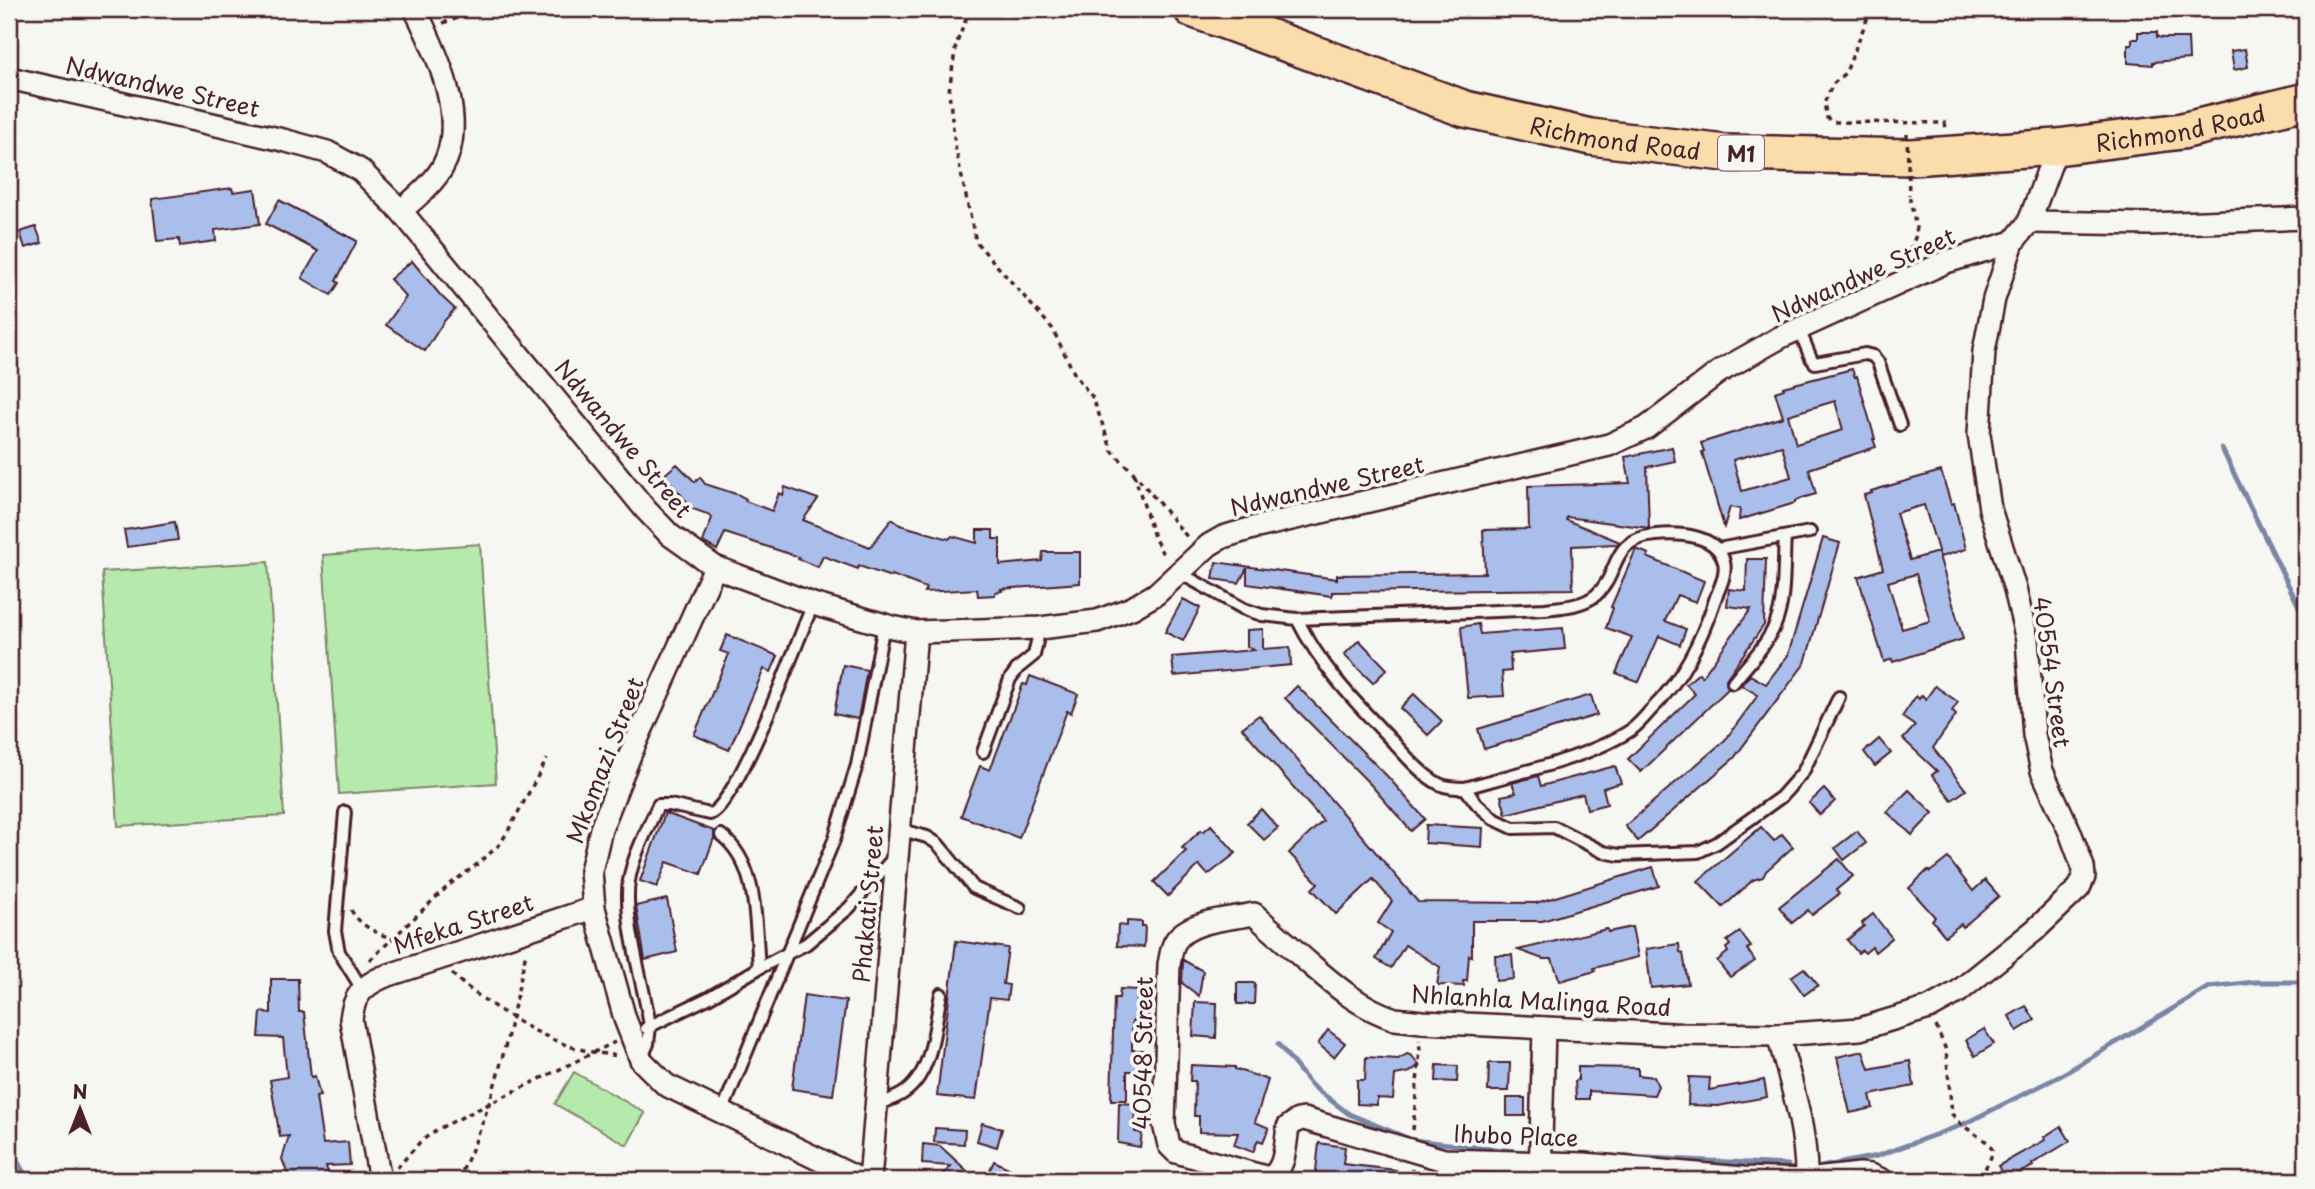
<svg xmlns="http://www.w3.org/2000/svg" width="2315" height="1189" font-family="'Playpen Sans',sans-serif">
<rect width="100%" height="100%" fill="#f6f6f2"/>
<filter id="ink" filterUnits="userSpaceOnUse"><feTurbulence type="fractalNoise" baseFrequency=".0143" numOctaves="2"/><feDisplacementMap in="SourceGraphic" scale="14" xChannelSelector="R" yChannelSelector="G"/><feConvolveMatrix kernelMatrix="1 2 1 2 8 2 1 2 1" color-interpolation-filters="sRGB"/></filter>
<g filter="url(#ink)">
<!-- green -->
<g fill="#b5eaac" stroke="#80846c" stroke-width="2">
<polygon points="480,544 496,783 339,794 323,555"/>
<polygon points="268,562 284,816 118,826 102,572"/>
<polygon points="574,1072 645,1113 627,1145 555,1104"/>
</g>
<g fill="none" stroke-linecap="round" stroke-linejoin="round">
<!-- stream -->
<g stroke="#7986a4" stroke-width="5">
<polyline points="2222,449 2306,621"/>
<polyline points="1278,1044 1311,1085 1349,1114 1412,1140 1533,1153"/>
<polyline points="9,1127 16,1159 28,1180"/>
<polyline points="1609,1156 1788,1165"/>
<polyline points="1821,1167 1877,1156 1962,1125 2060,1076 2209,987 2255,982 2306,982"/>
</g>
</g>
<!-- building -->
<g fill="#aabeec" stroke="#4a1f2b" stroke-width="2" fill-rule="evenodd">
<polygon points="2138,32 2157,32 2157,37 2164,38 2188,38 2189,59 2153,62 2153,65 2128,63 2128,45 2132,45 2132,39 2138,39"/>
<polygon points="2245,49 2248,67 2234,70 2231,51"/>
<polygon points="232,188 233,192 255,189 260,224 215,230 216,241 180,246 179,239 157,241 152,199"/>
<polygon points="279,200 357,241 336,281 339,283 331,295 302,278 318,251 266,224"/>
<polygon points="36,227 42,243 25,248 20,232"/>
<polygon points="412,261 441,296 455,309 444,321 425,351 386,325 406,297 390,279"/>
<path d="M 1852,369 L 1855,377 L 1857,376 L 1875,439 L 1873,439 L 1876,447 L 1809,469 L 1816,494 L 1802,498 L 1795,501 L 1795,503 L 1739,520 L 1740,509 L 1730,507 L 1724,527 L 1702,452 L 1704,451 L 1701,443 L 1783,417 L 1775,392 L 1784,389 L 1783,387 ZM 1835,401 L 1843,430 L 1796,444 L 1788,415 ZM 1782,446 L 1791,477 L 1742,491 L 1733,460 Z"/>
<polygon points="1672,447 1675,461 1647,467 1649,528 1567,517 1566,520 1620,542 1617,544 1572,546 1573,589 1332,592 1332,596 1247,584 1247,568 1239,583 1213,579 1216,562 1337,579 1337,575 1485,573 1483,530 1529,529 1528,486 1630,483 1625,457"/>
<polygon points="677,464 695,482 700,477 705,484 739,495 746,499 745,501 772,511 779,493 783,495 785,487 818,499 803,520 870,547 892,519 900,525 949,539 952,536 977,543 977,530 993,530 993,539 1000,539 1000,565 1042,561 1043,552 1080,552 1080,583 1001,589 1002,591 995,592 995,595 978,596 977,589 924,592 926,588 892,575 891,577 859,566 858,569 823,556 818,567 798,559 799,557 725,533 717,550 703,542 712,518 710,515 693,509 664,475"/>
<path d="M 1941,471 L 1951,504 L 1954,503 L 1966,549 L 1940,557 L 1924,505 L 1896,513 L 1910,560 L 1938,552 L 1963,639 L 1893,662 L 1892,659 L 1884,662 L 1858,577 L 1883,569 L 1864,495 L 1872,493 L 1871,491 ZM 1916,574 L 1930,621 L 1902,629 L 1888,582 Z"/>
<polygon points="175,522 178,540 127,547 124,530"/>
<polygon points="1823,538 1840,543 1805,663 1734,758 1638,841 1625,826 1725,740 1758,695 1741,685 1750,675 1766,684 1788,655"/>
<polygon points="1636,549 1649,554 1647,557 1704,581 1696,602 1677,595 1665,621 1686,629 1680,645 1659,636 1639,682 1616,673 1632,637 1606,628 1613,608 1611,607"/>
<polygon points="1747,559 1766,559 1764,625 1726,679 1728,689 1641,772 1628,759 1695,694 1686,684 1699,673 1702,677 1751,609 1727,606 1729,589 1746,591"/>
<polygon points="1183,599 1200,608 1183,641 1165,632"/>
<polygon points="1478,624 1480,634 1563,628 1565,649 1510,654 1511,671 1502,672 1504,696 1468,698 1461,627"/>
<polygon points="1263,629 1263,649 1290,647 1291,665 1174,676 1172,657 1254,650 1247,646 1247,630"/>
<polygon points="727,635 778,656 771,672 764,669 729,750 694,735 729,654 720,651"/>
<polygon points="1359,640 1387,669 1373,683 1344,655"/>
<polygon points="843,665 867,670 858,719 834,714"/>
<polygon points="1030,676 1078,694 1071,713 1067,711 1019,838 961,816 980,766 990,770 1023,684 1027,685"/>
<polygon points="1297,686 1388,777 1425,819 1411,831 1371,785 1285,698"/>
<polygon points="1935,686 1958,702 1952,711 1956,715 1933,748 1966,790 1952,800 1932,775 1937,771 1903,739 1915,726 1902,717 1916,696 1919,699 1922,695 1926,699"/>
<polygon points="1414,694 1442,721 1428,735 1400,708"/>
<polygon points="1591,695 1597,715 1484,749 1478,729"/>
<polygon points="1259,715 1418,902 1536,903 1653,867 1659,886 1542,921 1472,921 1472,956 1469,955 1467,981 1463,981 1464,986 1437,985 1440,967 1405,945 1391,968 1376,959 1391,932 1378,923 1392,901 1373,879 1336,914 1312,889 1318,883 1289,853 1323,821 1242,728"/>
<polygon points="1879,739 1891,753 1875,766 1864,752"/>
<polygon points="1615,766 1621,783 1603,788 1607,804 1587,809 1583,794 1506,814 1501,796 1516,793 1512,783 1538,776 1541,786"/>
<polygon points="1824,789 1835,801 1820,815 1809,803"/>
<polygon points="1909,790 1933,813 1912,835 1887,812"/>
<polygon points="1261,809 1278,828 1264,840 1247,823"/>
<polygon points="665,813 714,831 714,838 701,874 667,862 657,887 640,881"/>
<polygon points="1211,825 1236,853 1208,875 1199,865 1168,896 1154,882 1186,851 1182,848 1201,830 1203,832"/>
<polygon points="1426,825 1483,828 1482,847 1425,843"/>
<polygon points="1761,827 1774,841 1782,834 1793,847 1766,871 1763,877 1753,880 1723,907 1698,881"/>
<polygon points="1857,831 1866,843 1844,860 1835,848"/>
<polygon points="1948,858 1973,891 1985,880 1999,896 1963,927 1961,924 1945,936 1932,920 1935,917 1909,888 1928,870 1930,872"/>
<polygon points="1839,859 1853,876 1836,890 1839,894 1812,915 1808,910 1792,923 1779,907"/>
<polygon points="667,899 677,952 645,960 636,906"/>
<polygon points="1873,914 1892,938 1875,952 1872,947 1865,953 1862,950 1858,953 1847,940 1864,926 1862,923"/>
<polygon points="1127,921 1142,922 1142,926 1145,926 1144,947 1117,946 1118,925 1127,926"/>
<polygon points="1632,927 1638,957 1594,968 1595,971 1560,981 1552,959 1543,959 1518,950 1607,929 1608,932"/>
<polygon points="1740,932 1751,947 1747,949 1755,961 1730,977 1717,961 1728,952 1726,948 1730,945 1727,941"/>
<polygon points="956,941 1008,948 1003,984 1009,985 1007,1000 990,998 976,1100 937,1096"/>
<polygon points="1679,944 1680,952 1683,953 1688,984 1651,988 1646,949"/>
<polygon points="1495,955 1512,955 1514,979 1496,981"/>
<polygon points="1183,960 1203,971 1199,996 1182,983"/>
<polygon points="1804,968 1818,985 1804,995 1791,977"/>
<polygon points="271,979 298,979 299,1012 304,1012 311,1077 315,1076 320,1096 316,1097 323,1144 348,1142 350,1165 326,1166 330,1180 290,1180 282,1159 289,1136 280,1137 270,1080 287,1077 283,1038 259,1037 261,1012 271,1013"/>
<polygon points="1237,983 1255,983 1254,1004 1237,1004"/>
<polygon points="1120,989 1138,990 1137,1001 1149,1002 1148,1021 1132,1021 1132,1050 1143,1050 1142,1071 1127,1071 1127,1100 1111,1100 1114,998 1119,998"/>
<polygon points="804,995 846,1001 833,1095 792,1089"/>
<polygon points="1195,1002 1217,1003 1216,1038 1193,1036"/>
<polygon points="2026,1006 2035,1020 2017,1031 2009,1016"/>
<polygon points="1984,1029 1994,1044 1975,1056 1966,1040"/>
<polygon points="1328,1030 1345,1043 1334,1057 1318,1044"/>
<polygon points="1863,1051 1869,1069 1910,1061 1914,1086 1870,1095 1873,1108 1850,1113 1837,1057"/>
<polygon points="1407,1054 1412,1056 1419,1065 1410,1072 1395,1075 1393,1099 1377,1098 1377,1105 1357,1104 1357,1080 1365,1080 1366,1057 1398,1059"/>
<polygon points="1489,1063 1510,1063 1509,1091 1488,1091"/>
<polygon points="1191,1065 1235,1067 1235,1069 1268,1080 1255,1122 1269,1128 1263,1142 1258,1140 1253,1152 1234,1145 1238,1133 1199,1132 1199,1116 1194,1116 1195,1081 1190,1081"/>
<polygon points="1437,1065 1458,1066 1457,1082 1436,1081"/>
<polygon points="1578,1067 1638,1068 1638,1075 1654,1077 1658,1086 1654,1095 1589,1091 1589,1099 1576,1099 1575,1081 1578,1080"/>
<polygon points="1689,1077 1710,1078 1709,1090 1764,1080 1767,1097 1718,1106 1688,1105"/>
<rect x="1507" y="1098" width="18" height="18"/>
<polygon points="1119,1103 1136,1104 1135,1132 1142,1133 1140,1147 1118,1143"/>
<polygon points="982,1123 1002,1129 997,1147 977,1141"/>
<polygon points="2061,1126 2070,1141 2032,1164 2033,1166 2006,1180 1998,1166 2045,1140 2044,1137"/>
<polygon points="935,1128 965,1130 964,1144 934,1142"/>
<polygon points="1319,1143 1345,1147 1343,1164 1396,1170 1396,1180 1315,1180"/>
<polygon points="923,1144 940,1146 977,1180 938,1180 951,1166 922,1164"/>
<polygon points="994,1161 1033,1180 985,1180"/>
</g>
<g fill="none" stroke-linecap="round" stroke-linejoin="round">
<defs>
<g id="service">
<polyline points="1799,329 1811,358 1815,363 1865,354 1873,356 1878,362 1900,425"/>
<polyline points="1718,549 1810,532"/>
<path d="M 1180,573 L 1244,609 L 1262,615 L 1297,619 L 1545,609 C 1562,607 1583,606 1596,595 C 1621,574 1608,539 1656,535 C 1679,533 1717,534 1724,562 C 1727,573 1720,587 1716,597 C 1701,641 1683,679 1650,711 C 1644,718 1638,725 1631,730 C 1587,759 1516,773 1465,788 C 1456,788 1447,788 1439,784 C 1422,775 1407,757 1394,743 C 1356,703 1322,669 1297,619"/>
<path d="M 1733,683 C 1747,665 1766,646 1775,625 C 1786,599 1783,564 1785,537"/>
<polyline points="983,752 1010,679 1018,668 1034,655 1040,628"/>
<polyline points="1465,788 1477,804 1494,819 1513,828 1554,827 1603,852 1619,855 1698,852 1717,843 1781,797 1803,772 1839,697"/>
<polyline points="345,812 335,931 339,952 362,989"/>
<polyline points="899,829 927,837 938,844 974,888 1020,908"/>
<path d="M 721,835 C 759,864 755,923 759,968"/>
<polyline points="646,1028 708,998 759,968 806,944 849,908 895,856"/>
<path d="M 642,1057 L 648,1044 L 650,1026 C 644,985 623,920 629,881 C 633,855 648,829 658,805 L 670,805 L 710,814 C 738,804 798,639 813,604"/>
<path d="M 876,1105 C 885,1102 894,1099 902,1094 C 933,1075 934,1027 941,994"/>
<polyline points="722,1112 834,840 857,765 884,625"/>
</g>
<g id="minor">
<polyline points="9,78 283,140 327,152 360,170 401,211 646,510 670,535 715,567 813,604 892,627 916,632 1040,628 1097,621 1132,608 1156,594 1209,545 1223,537 1253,528 1609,445 1646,428 1719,372 1781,337 1946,262 2013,242 2029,222 2057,147"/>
<path d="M 401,211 C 415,198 432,185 442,168 C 469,121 437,53 415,9"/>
<polyline points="2029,222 2150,224 2306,218"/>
<polyline points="715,567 630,755 601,829 591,871 594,908 625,1019 641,1060 666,1085 861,1180"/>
<path d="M 1778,1035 C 1791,1083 1807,1130 1806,1180"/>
<path d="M 380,1180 L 351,1020 C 353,997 362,986 383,977 L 594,908"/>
<polyline points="870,1180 916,632"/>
<polyline points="1540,1180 1544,1028"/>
<path d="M 1882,1180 L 1870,1175 L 1860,1174 L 1806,1180 L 1743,1178 L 1584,1164 L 1444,1160 L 1304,1119 L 1298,1120 L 1288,1127 C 1285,1144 1286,1170 1269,1178 L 1176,1152 L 1169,1145 L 1164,1124 L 1169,964 C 1171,957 1171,948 1175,942 C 1188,920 1231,919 1254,914 C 1270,929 1287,943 1303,958 C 1332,983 1358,1007 1395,1019 L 1422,1022 L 1673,1034 L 1778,1035 L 1860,1029 L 1929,1008 L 1958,992 L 2035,930 L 2079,888 L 2084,877 L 2083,867 L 2070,832 L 2042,771 L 2034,735 L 2027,640 L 2015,589 L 1990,509 L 1979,434 L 1984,351 L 1994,299 L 2013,242"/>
</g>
<g id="trunk">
<path id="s1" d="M 1192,9 L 1465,109 L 1591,137 L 1725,153 L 1911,157 L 2057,147 L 2182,131 L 2306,101"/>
</g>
</defs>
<!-- service casing -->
<use href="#service" stroke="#4a1f2b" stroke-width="16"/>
<!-- minor casing -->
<use href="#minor" stroke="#4a1f2b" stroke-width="26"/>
<!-- trunk casing -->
<use href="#trunk" stroke="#4a1f2b" stroke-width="40"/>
<!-- path -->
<g stroke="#4a1f2b" stroke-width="3.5" stroke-dasharray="5 5" stroke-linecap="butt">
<polyline points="595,9 639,14 678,9"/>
<polyline points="970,9 956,45 949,91 955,146 976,242 1052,328 1075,375 1093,398 1112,451 1133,472 1188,538"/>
<polyline points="1871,9 1846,72 1833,84 1824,103 1827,118 1834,122 1945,123 1946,128"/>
<polyline points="443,23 473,13 509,9"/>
<polyline points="1906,259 1917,233 1909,195"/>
<polyline points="1134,474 1154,537 1165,558"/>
<path d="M 351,910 C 364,933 393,938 416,947"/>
<polyline points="370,960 449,885 479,863 499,845 507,833 547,759"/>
<path d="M 452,974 C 477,998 531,1032 564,1044 C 581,1051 600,1053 618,1056"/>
<polyline points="1936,1026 1946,1050 1952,1114 1962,1125 1987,1142 1992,1149 1991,1157 1985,1169 1985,1180"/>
<polyline points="1413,1130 1420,1049 1419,1040"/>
<polyline points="397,1168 420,1142 436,1130 615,1042"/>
<path d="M 458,1180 C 495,1105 509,1033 526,952"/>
<polyline points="1411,1180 1412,1169"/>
</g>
<!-- service -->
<use href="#service" stroke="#f6f6f2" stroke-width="10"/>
<!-- minor -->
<use href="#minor" stroke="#f6f6f2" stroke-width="21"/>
<!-- trunk -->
<use href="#trunk" stroke="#fbddab" stroke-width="35"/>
<!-- path-bridge -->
<polyline stroke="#4a1f2b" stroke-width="3.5" stroke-dasharray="5 5" stroke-linecap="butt" points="1907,134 1909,195"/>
</g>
</g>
<g text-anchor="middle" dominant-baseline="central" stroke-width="7" stroke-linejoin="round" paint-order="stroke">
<!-- shield labels -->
<rect fill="#f6f6f2" stroke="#7e6067" stroke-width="2" x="1718" y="135.5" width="46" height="35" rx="5"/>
<g font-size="21" font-weight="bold" fill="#4a1f2b">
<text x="1741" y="153">M1</text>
</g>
<!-- street labels -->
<g font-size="23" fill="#4a1f2b" stroke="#f6f6f2">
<text transform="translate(163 86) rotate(13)">Ndwandwe Street</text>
<text stroke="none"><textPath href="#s1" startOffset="1012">Richmond Road</textPath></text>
<text stroke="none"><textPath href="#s1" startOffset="444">Richmond Road</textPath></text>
<text transform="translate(1863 274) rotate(-24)">Ndwandwe Street</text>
<text transform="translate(624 438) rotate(50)">Ndwandwe Street</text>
<text transform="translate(1327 485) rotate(-13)">Ndwandwe Street</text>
<text transform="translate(2053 672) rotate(82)">40554 Street</text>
<text transform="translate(604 760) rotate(-69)">Mkomazi Street</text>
<text transform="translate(867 904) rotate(-85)">Phakati Street</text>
<text transform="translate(463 923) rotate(-18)">Mfeka Street</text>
<text transform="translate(1541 1000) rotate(3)">Nhlanhla Malinga Road</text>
<text transform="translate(1142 1053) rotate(-89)">40548 Street</text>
<text transform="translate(1516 1135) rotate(2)">Ihubo Place</text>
</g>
</g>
<!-- margin -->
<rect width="2315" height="1189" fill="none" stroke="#f6f6f2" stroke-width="35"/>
<rect x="18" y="18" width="2280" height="1154" fill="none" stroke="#4a1f2b" stroke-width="2.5" filter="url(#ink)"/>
<!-- north arrow -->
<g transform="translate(80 1109)" stroke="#f6f6f2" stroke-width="5" paint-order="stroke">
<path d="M0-5L12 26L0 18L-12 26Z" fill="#4a1f2b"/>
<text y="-10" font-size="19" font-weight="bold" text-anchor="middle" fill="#4a1f2b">N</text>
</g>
</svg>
